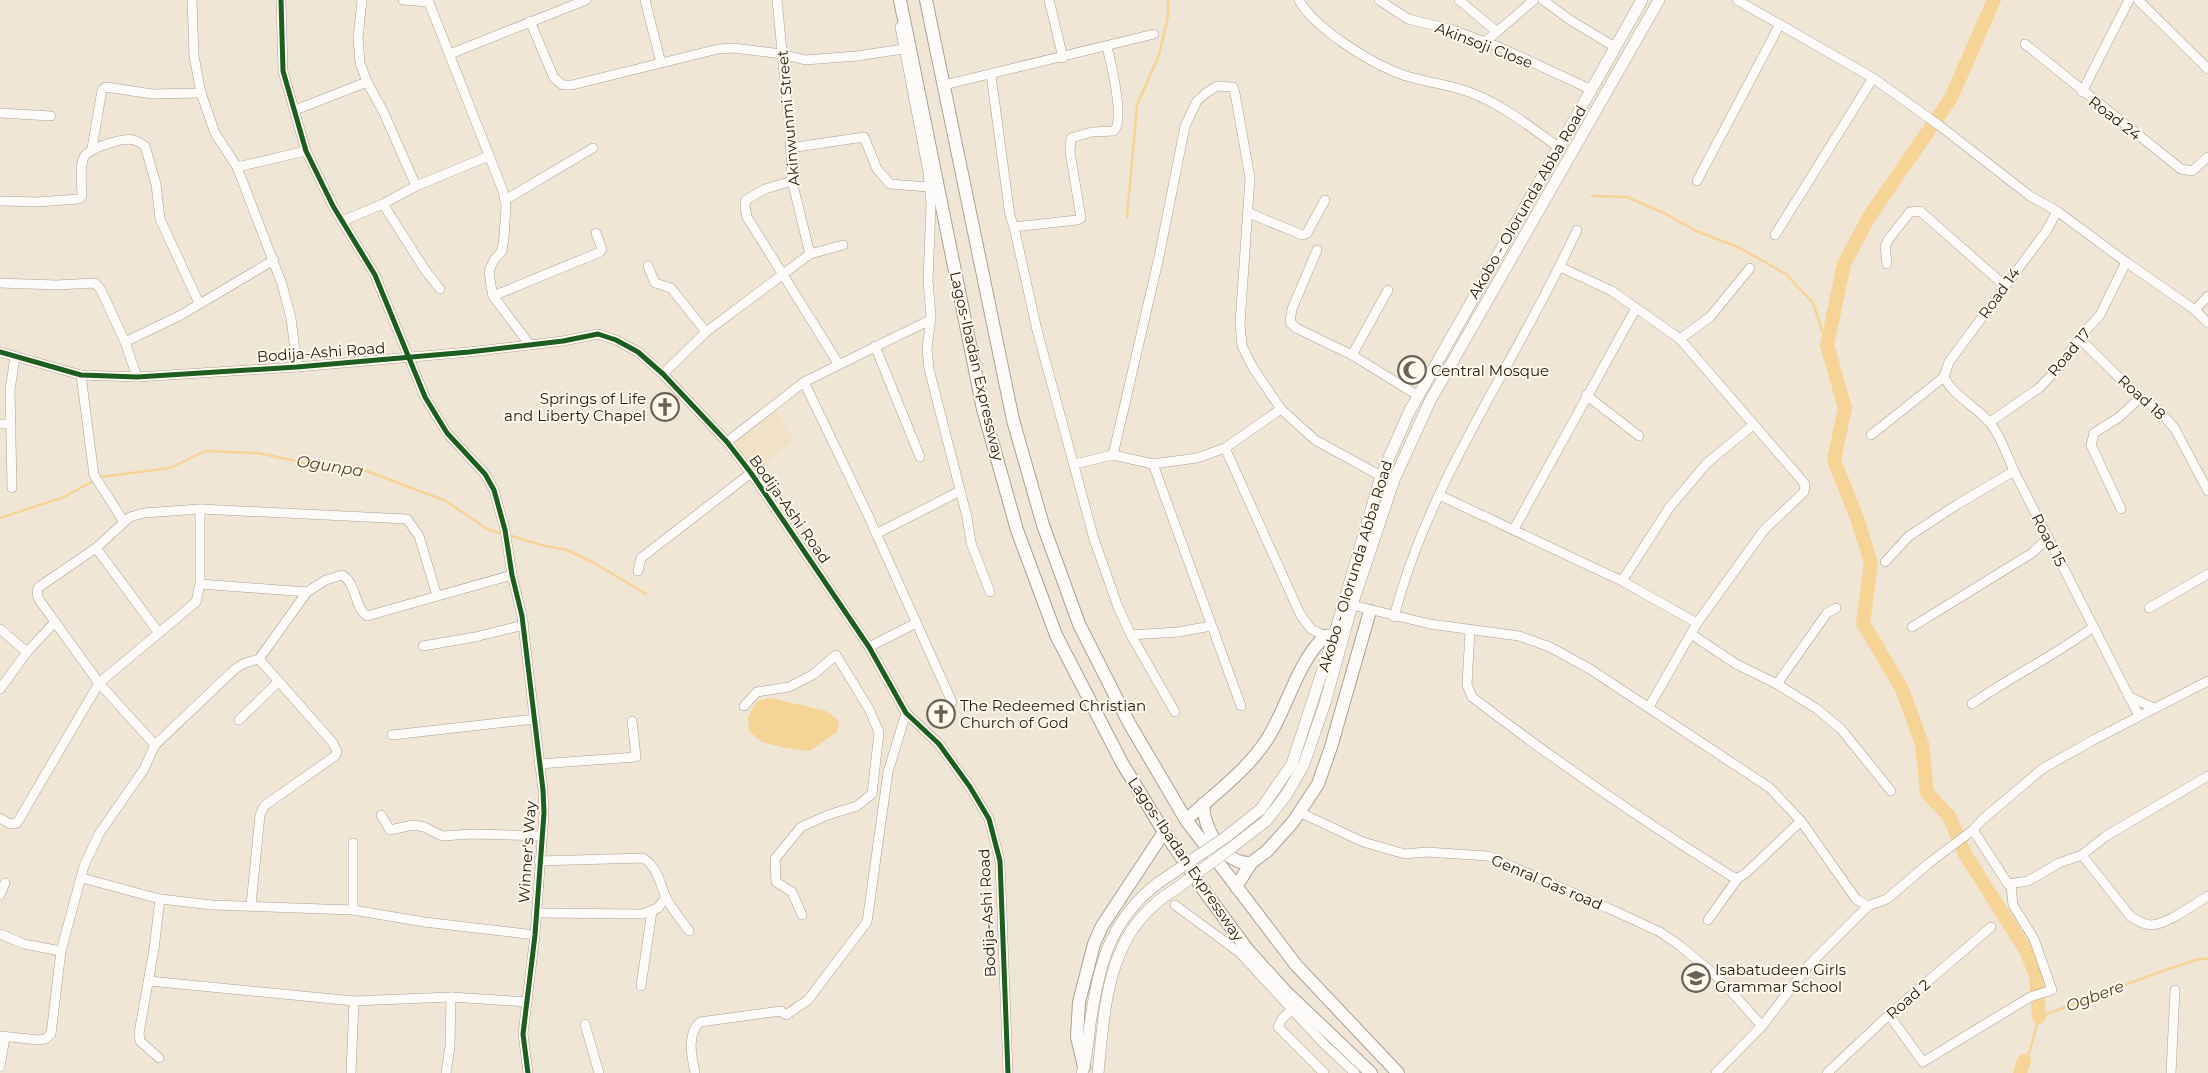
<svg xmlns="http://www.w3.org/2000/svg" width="2208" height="1073" font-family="Montserrat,sans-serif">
<rect width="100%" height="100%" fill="#f0e6d6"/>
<!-- built -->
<polygon fill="#f1e1c6" points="775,409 793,440 757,472 732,442"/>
<!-- water -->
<polygon fill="#f6d496" points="771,698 826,711 839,721 837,732 810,751 785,748 762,742 749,731 748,717 757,701"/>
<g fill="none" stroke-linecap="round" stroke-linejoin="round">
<!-- stream -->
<g stroke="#f6d496" stroke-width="2.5">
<polyline points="1592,196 1627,197 1664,213 1696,231 1738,247 1786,274 1813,303 1827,345"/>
<polyline points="1127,217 1137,105 1159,55 1168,16 1168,0"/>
<polyline points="0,518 64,497 100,477 170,468 205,451 258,453 305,463 356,467 446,501 487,529 503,534"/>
<polyline points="509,535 541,545 567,550 594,563 646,594"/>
<polyline points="2024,1061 2030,1050 2039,1017 2168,969 2199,959 2208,959"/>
</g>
<!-- river -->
<g stroke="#f6d496" stroke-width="14">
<polyline points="1994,0 1951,98 1869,217 1844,264 1827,345 1845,408 1834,460 1858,521 1871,563 1863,623 1902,689 1922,744 1927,793 1949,816 1965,854 2027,952 2036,976 2039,1017"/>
<polyline points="2020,1073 2024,1061"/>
</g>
<defs>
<g id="minor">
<polyline points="192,0 194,56 201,93 215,133 237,167 282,284 291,318 297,367"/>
<polyline points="281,0 283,71 306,151 333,206 375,275 425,397 447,433 485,474 494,490 505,530 512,575 522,616 543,790 544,813 535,935 523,1034 528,1073"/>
<polyline points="362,0 358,38 360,63 367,82 383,111 416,186"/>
<polyline points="403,0 428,2"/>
<polyline points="428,0 503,191 506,206 504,237 502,251 494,260 489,271 491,286 493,296 530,345"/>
<polyline points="645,0 661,63"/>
<polyline points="1049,0 1063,58"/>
<path d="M 1299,0 C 1315,29 1372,64 1403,75 C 1426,83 1452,84 1474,94 C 1504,106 1532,128 1558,147"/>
<polyline points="1379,0 1408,19 1450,29 1499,47 1590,89"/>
<polyline points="1459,0 1496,31"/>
<polyline points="1543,0 1570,20 1615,47"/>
<polyline points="1737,0 1873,78 1940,126 2030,196 2057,211 2126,262 2195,310 2208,323"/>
<polyline points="2138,0 2208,69"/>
<polyline points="530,21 554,78 563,85 572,85 718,49 733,48 782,54 805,60 857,56 903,49"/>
<polyline points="900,27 928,172 931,204 928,281 931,316 927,349 929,369 967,517 971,543 990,592"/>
<polyline points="1485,42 1534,0"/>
<polyline points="2025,44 2181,169 2192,171 2208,157"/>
<polyline points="450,54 586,0"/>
<polyline points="991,75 1010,216 1014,227 1037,330 1094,539 1118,607 1131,635 1175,712"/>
<polyline points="944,85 1154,34"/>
<polyline points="2082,92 2129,0"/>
<polyline points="295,110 367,82"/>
<polyline points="0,113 51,116"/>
<polyline points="92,148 102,90 106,87 152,94 201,93"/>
<polyline points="790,148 864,137 877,169 890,184 929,187"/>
<polyline points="237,167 306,151"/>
<polyline points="792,181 765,189 746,200 745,206 747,217 838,363"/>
<polyline points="1697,181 1780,24"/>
<polyline points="505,200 593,148"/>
<path d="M 0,201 L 37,202 L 79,199 L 82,196 C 82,185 79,167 84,157 C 89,148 124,137 134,140 C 138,141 142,144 145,146 L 156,184 L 160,219 L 199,303"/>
<polyline points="383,204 425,270 440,289"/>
<polyline points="1249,213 1302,235 1307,233 1325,200"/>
<polyline points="342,221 383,204 416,186 489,156"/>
<path d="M 1014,227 L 1077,220 L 1081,218 L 1070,152 L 1071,138 L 1092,132 L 1114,131 C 1125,120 1111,63 1107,47"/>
<polyline points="1775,235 1873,78"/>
<polyline points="1317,250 1292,309 1290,322 1296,328 1352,355 1417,395"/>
<polyline points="810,254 843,245"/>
<polyline points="1887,264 1885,247 1888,240 1910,212 1920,211 2004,285"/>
<polyline points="648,266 655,283 671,288 706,332"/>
<polyline points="1560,267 1612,291 1680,339 1805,484 1804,492 1764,530 1697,623 1649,707"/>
<polyline points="0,283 56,285 95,283 101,290 125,342 137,377"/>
<polyline points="493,296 600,252 602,249 596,233"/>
<polyline points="2195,310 2208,296"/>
<polyline points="2079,338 2140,398 2157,408 2175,429 2208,491"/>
<polyline points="1680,339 1710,317 1750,268"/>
<polyline points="125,342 181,315 274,260"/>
<polyline points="875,346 920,457"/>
<polyline points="0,352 81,375 137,377 297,367 469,352 563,341 598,334 616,340 638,352 663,374 727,442 751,473 869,647 906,713 939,744 970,787 989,819 1000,861 1008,1073"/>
<polyline points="1352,355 1388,290"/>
<polyline points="663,374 706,332 810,254 792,181 790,133 777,0"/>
<polyline points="81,375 94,475 124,522"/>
<path d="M 1944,377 C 1954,397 1976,406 1990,423 C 2001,436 2007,456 2014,471 L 2139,716"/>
<polyline points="1944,377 1949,362 2047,230 2057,211"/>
<polyline points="804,382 867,513 952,702"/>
<polyline points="1586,395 1639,436"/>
<polyline points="1990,422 2039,388 2063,363 2079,338 2100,315 2126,262"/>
<polyline points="0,424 10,424"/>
<polyline points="1871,435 1944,377"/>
<polyline points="727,442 804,382 930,320"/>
<polyline points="1225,448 1300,614 1311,629 1325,636 1328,634"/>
<polyline points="1113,455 1159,257 1185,126 1197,101 1206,93 1217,86 1233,87 1235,93 1250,178 1240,323 1242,346 1253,368 1281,409 1315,440 1381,476"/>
<polyline points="1075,464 1113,455 1153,464 1197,458 1225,448 1281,409"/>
<polyline points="1153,464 1241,706"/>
<polyline points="12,488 10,390 15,357"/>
<polyline points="1439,495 1622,581 1697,623"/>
<polyline points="2121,509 2091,445 2094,433 2118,418 2140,398"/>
<polyline points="1514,529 1636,308"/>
<polyline points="876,534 960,491"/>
<polyline points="96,548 159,633"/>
<polyline points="1885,562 1909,536 1958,504 2014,471"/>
<polyline points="638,571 641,558 751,473"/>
<polyline points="1622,581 1669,508 1707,463 1753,425"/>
<polyline points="200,584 307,592"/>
<polyline points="1352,605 1430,624 1519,636 1550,647 1590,669 1770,788 1801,821 1856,899 1868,906 1887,899 1929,863 1973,830 1983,819 2042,769 2095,739 2208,681"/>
<polyline points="2149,608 2208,574"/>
<path d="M 1394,617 C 1430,477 1518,360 1577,230"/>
<polyline points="1912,627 2032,553 2048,538"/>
<polyline points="0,629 27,652"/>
<path d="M 1470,630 L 1467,685 L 1472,697 C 1555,761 1642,820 1731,876 L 1738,878"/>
<polyline points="1691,634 1736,664 1777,684 1817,709 1841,729 1891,791"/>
<polyline points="1131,635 1178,632 1211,626"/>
<polyline points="423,646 475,637 524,625"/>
<polyline points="869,647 916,623"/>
<polyline points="1777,684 1827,613 1836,608"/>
<polyline points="0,689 27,652 55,622"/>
<polyline points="2128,696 2154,708"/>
<path d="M 1972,704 C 2011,676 2055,656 2093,627"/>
<polyline points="744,706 757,692 789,687 814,674 836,655 869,709 879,732 872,794 857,806 828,815 801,827 775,859 776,882 792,892 802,915"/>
<polyline points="239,720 278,682"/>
<polyline points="392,735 535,719"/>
<polyline points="155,745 99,683 55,622 38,598 37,591 39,587 96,548 130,517 144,513 200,509 407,519 419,536 437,596"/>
<polyline points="539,764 636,757 632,721"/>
<polyline points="1299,812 1363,842 1405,854 1426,852 1488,856 1608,908 1660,932 1679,945 1719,978 1762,1026"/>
<polyline points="381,815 390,830 413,825 424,827 442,836 472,834 542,836"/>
<polyline points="0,818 10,824 17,823 99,683 196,602 200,584 200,509"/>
<polyline points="1973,830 2008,884 2028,881 2059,863 2082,855 2106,836 2208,776"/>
<polyline points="353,843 353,910"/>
<path d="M 2082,855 L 2131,917 C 2138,921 2144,925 2152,925 C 2168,924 2194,904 2208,896"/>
<path d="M 539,861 L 643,858 C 658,867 660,884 666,898 C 672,909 681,920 689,931"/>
<polyline points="82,878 160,899 212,905 353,910 424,922 535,935"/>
<polyline points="0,895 5,883"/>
<polyline points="251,905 260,815 264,806 335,756 337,752 333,743 259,659"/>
<polyline points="1175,905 1240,953 1323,1043 1355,1073"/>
<polyline points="536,913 642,914 658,908 666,897"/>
<polyline points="1708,920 1738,878 1746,873 1801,821"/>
<polyline points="0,934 24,944 61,951"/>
<polyline points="149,981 354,1001"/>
<polyline points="641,986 652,911"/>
<polyline points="1292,1009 1282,1019 1278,1027 1324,1073"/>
<polyline points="1889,1015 1923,1062 2030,997 2052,990 2034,939 2013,905 2011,885"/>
<polyline points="585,1024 599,1073"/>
<path d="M 0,1036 L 39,1040 L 45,1039 L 51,1034 L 61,951 L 84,866 L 99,834 L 144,769 L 155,745 L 235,669 L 245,663 L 259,659 L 307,592 L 326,580 L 342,575 C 357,583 354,608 367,616 L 512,575"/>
<polyline points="159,1058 140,1041 139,1033 154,949 160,899"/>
<polyline points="0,1067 5,1037"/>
<polyline points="351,1073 354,1001 451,997 527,1002"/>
<polyline points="446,1073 450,1046 451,997"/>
<path d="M 695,1073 C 692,1057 686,1035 700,1022 L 781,1011 L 786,1015 L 808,1000 L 867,922 L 888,772 L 906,713"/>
<polyline points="1716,1073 1762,1026 1808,966 1868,906"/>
<polyline points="1827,1073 1891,1013 1991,927"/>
<polyline points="2171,1073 2175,990"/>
</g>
<g id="major">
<polyline points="1226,837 1261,809 1292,764 1336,629 1381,476 1409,412 1642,0"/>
<polyline points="1231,848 1266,821 1287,794 1304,764 1325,703 1352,605 1394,480 1430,401 1659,0"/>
<path d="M 1082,1073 C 1087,1057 1088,1040 1090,1024 C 1099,965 1109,921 1158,883"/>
<path d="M 1098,1073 C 1104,1015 1106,947 1153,906 C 1160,899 1169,893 1177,888"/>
</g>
<g id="highway">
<polyline points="900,0 983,409 1017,530 1056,635 1122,763 1164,832 1208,896 1247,949 1286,992 1371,1073"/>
<polyline points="926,0 1013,420 1043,525 1079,624 1129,723 1186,820 1296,965 1398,1073"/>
<path d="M 1203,804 C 1204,829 1223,864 1251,863"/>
<path d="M 1186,820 C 1216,792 1254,766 1273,729 C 1290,698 1299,661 1325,636"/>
<polyline points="1236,887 1251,863 1267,851 1293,822 1318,784 1331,747 1370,611"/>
<polyline points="1084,1067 1077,1037 1079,1002 1094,944 1102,926 1164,832"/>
</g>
</defs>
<!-- minor casing -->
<use href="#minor" stroke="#a8a195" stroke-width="10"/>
<!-- major casing -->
<use href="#major" stroke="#a8a195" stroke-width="12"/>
<!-- highway casing -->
<use href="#highway" stroke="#a8a195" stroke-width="14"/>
<!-- minor -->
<use href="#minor" stroke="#fdfbf9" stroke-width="9"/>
<!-- major -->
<use href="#major" stroke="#fdfbf9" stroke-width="11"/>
<!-- highway -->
<use href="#highway" stroke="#fdfbf9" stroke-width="12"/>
<defs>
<g id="major-bridge">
<polyline points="1158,883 1226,837"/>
<polyline points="1177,888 1231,848"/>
</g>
</defs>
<!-- major-bridge casing -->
<use href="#major-bridge" stroke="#a8a195" stroke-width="12" stroke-linecap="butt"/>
<!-- major-bridge -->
<use href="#major-bridge" stroke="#fdfbf9" stroke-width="11"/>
<defs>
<g id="cycleway">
<polyline points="281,0 283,71 306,151 333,206 375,275 425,397 447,433 485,474 494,490 505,530 512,575 522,616 543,790 544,813 535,935 523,1034 528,1073"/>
<polyline points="0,352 81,375 137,377 297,367 469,352 563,341 598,334 616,340 638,352 663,374 727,442 751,473 869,647 906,713 939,744 970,787 989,819 1000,861 1008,1073"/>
</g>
</defs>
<!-- cycleway casing -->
<use href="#cycleway" stroke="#fff8ed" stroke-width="8"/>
<!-- cycleway -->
<use href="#cycleway" stroke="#1b5e20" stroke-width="5"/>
</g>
<!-- icons -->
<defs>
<symbol id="mosque-ring" viewBox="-11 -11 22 22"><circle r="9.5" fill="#fff8ed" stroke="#686155" stroke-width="1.5"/><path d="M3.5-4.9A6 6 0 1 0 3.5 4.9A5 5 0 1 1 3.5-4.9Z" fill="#686155"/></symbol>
<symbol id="church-ring" viewBox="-11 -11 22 22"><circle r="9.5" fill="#fff8ed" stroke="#686155" stroke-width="1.5"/><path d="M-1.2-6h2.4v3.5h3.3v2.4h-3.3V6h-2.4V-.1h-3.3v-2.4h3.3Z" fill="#686155"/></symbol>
<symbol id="university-ring" viewBox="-11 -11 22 22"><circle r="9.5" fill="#fff8ed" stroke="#686155" stroke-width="1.5"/><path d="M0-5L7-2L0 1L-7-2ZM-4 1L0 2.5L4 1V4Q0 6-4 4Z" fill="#686155"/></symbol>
</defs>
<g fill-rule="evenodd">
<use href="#mosque-ring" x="1396" y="354" width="32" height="32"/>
<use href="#church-ring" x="649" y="391" width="32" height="32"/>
<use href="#church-ring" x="925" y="698" width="32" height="32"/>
<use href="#university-ring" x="1680" y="962" width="32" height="32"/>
</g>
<g text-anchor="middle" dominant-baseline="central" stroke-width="4" stroke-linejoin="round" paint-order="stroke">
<!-- street labels -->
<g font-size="15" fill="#1f190f" stroke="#fff8ed">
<text transform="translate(1484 45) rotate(21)">Akinsoji Close</text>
<text transform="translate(788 118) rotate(-95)">Akinwunmi Street</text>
<text transform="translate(2115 118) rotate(38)">Road 24</text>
<text transform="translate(1527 202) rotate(-60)">Akobo - Olorunda Abba Road</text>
<text transform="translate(1999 293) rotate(-54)">Road 14</text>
<text transform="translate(321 352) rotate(-4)">Bodija-Ashi Road</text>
<text transform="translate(2069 352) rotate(-50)">Road 17</text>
<text transform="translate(977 366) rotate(77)">Lagos-Ibadan Expressway</text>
<text transform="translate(2142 397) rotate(42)">Road 18</text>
<text transform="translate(790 509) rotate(55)">Bodija-Ashi Road</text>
<text transform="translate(2049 540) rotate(63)">Road 15</text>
<text transform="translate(1355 566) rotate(-73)">Akobo - Olorunda Abba Road</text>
<text transform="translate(527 852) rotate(-86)">Winner's Way</text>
<text transform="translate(1186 859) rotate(56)">Lagos-Ibadan Expressway</text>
<text transform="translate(1547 882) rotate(23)">Genral Gas road</text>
<text transform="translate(987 913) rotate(-93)">Bodija-Ashi Road</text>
<text transform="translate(1908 999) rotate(-41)">Road 2</text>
</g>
<!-- poi labels -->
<g font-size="15" fill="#1f190f" stroke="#fff8ed" text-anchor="start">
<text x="1431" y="370">Central Mosque</text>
<text x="646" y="398" text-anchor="end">Springs of Life<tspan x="646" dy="17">and Liberty Chapel</tspan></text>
<text x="960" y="705">The Redeemed Christian<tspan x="960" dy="17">Church of God</tspan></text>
<text x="1715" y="969">Isabatudeen Girls<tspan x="1715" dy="17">Grammar School</tspan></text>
</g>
<!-- water labels -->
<g font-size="16" font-style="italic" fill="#503e1b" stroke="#fff8ed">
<text transform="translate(330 466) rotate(9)">Ogunpa</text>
<text transform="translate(2095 996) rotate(-21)">Ogbere</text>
</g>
</g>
</svg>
